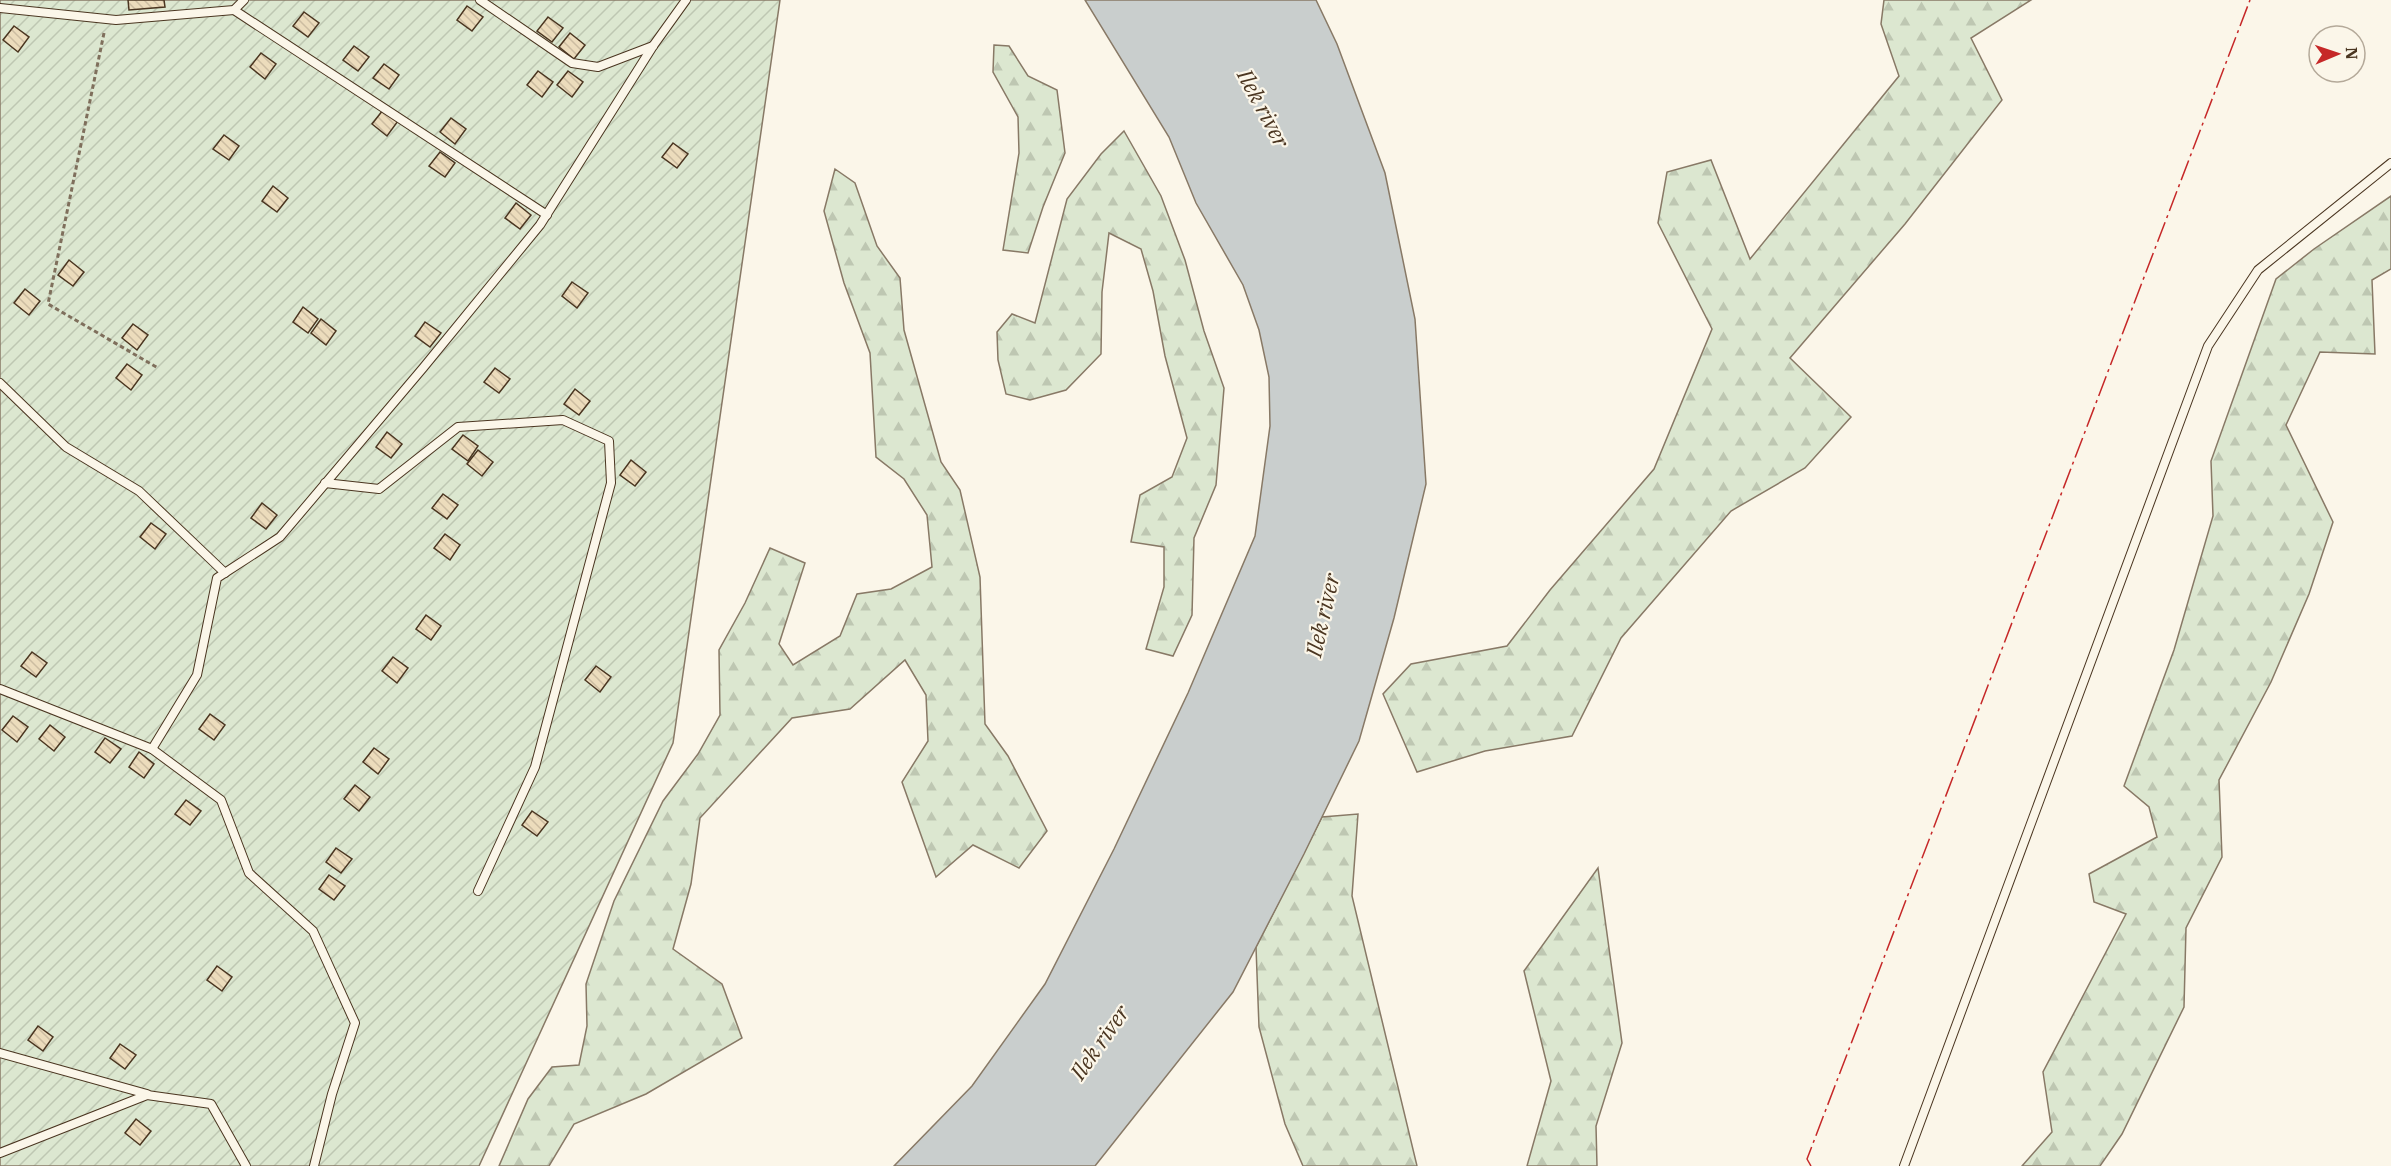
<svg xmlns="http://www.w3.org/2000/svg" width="2391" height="1166" font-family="'IBM Plex Serif',serif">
<defs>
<pattern id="forest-firs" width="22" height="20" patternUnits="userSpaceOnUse" patternTransform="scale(1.5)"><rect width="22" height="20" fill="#dce7d0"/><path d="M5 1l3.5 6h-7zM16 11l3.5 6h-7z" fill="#bec7b2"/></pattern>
<pattern id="garden-furrows" width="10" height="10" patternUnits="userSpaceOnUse" patternTransform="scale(1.5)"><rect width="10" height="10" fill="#dce7d0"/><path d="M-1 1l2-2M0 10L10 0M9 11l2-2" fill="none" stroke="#bec7b2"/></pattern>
<pattern id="building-back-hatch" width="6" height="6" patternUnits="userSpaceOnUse" patternTransform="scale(1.5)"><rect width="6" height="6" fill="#ecdcbc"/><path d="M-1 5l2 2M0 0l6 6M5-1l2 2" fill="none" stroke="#ccbda1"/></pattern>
</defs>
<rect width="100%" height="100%" fill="#fbf6e9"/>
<!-- forest -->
<g fill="url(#forest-firs)" stroke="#887966" stroke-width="1.5">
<polygon points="1884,0 2031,0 1971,38 2002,100 1905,224 1790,358 1851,417 1805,468 1731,511 1621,638 1572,736 1485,751 1417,772 1383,694 1411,664 1507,646 1550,590 1654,469 1712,329 1658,223 1667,172 1711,160 1750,259 1899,76 1881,24"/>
<polygon points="994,45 1009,46 1028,76 1057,90 1065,153 1043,207 1028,253 1003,250 1019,153 1018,117 993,72"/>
<polygon points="1124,131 1161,196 1185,260 1204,331 1224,388 1216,485 1194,538 1192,615 1173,656 1146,649 1164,587 1164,547 1131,542 1140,495 1172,477 1187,438 1165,356 1153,291 1141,249 1109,233 1102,292 1101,354 1066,390 1030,400 1006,394 998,360 997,332 1012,314 1035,323 1067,199 1101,154"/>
<polygon points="835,169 855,183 877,246 900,278 904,330 941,462 960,490 980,577 985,724 1008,756 1047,831 1019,868 973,845 936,877 902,782 928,741 926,695 905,660 850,709 792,718 700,818 691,884 673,949 722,984 742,1038 646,1094 574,1124 549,1166 499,1166 528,1099 552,1067 579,1065 587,1026 586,984 614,901 663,801 698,754 720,715 719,650 745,603 770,548 805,563 779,644 793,665 840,636 857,594 891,589 932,567 927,515 904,479 876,457 870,353 844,283 824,211"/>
<polygon points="2391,196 2391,269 2372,280 2375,354 2320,352 2286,425 2333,522 2309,594 2271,682 2219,780 2222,857 2186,928 2184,1007 2122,1134 2100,1166 2022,1166 2052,1132 2043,1072 2126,914 2094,902 2089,874 2157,837 2149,807 2124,786 2174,650 2213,516 2211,461 2276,279 2314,249"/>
<polygon points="1358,814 1352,896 1417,1166 1303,1166 1285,1124 1259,1027 1256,947 1322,817"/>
<polygon points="1598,868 1622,1043 1596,1126 1597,1166 1527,1166 1551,1081 1524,971"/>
</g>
<!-- garden -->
<polygon fill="url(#garden-furrows)" stroke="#887966" stroke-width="1.5" points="0,0 780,0 673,743 479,1166 0,1166"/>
<!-- water -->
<polygon fill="#c9cecd" stroke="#887966" stroke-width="1.5" points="1085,0 1316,0 1337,44 1385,173 1415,319 1426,484 1394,618 1359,741 1304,854 1233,992 1095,1166 894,1166 972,1086 1045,984 1114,849 1188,693 1255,536 1270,426 1269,377 1259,330 1243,285 1196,203 1169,137"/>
<!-- building -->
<g fill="url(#building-back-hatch)" stroke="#4a3520" stroke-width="1.5">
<polygon points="128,0 164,0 165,7 129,10"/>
<polygon points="467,6 483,17 472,31 457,20"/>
<polygon points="304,12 319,23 308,37 293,26"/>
<polygon points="548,17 563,28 552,42 537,31"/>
<polygon points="14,26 29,37 18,52 3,40"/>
<polygon points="570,33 585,45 574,59 559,47"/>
<polygon points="354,46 369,57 358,71 343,60"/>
<polygon points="261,53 276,64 265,79 250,67"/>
<polygon points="384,64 399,75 389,89 373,78"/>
<polygon points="538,71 553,82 542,97 527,85"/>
<polygon points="568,71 583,82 572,97 557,85"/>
<polygon points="383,110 398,121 387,136 372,124"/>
<polygon points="451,118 466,129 455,144 440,132"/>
<polygon points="224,135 239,146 229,160 213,149"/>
<polygon points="673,143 688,154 677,168 662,157"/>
<polygon points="440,152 455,163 445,177 429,166"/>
<polygon points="273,186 288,198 277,212 262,201"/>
<polygon points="516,203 531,215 520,229 505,218"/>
<polygon points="69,260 84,272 73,286 58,275"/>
<polygon points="572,282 588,293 577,308 562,296"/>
<polygon points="25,289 40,301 29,315 14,303"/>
<polygon points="303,307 318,319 308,333 293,322"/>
<polygon points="321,319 336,331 326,345 311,333"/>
<polygon points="425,322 441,333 430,347 415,336"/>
<polygon points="133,324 148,335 137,350 122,338"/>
<polygon points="127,364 142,375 131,390 116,378"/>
<polygon points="495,368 510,379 499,393 484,382"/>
<polygon points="575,389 590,401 579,415 564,404"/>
<polygon points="387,432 402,444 391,458 376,447"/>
<polygon points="463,435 478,446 468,461 452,449"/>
<polygon points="478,450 493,462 482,476 467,464"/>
<polygon points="631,460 646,472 635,486 620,475"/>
<polygon points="443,494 458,505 447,519 432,508"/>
<polygon points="262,503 277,515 266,529 251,518"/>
<polygon points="151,523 166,534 155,549 140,537"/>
<polygon points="445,534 460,545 450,560 434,548"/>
<polygon points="426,615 441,626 431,640 416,629"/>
<polygon points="32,652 47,663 36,677 21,666"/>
<polygon points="393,657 408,668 397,683 382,671"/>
<polygon points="596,666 611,677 600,692 585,680"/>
<polygon points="210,714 225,725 214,740 199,729"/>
<polygon points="13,716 28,727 17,742 2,730"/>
<polygon points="50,725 65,737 54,751 39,739"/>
<polygon points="105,738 121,749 110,763 95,752"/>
<polygon points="374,748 389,759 378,774 363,762"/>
<polygon points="139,752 154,764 144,778 129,767"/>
<polygon points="355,785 370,797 359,811 344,799"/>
<polygon points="186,800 201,811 190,825 175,814"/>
<polygon points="532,811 548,822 537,836 522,825"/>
<polygon points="336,848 352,859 341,873 326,862"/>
<polygon points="329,875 345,886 334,900 319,889"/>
<polygon points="217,966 232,977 222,991 207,980"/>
<polygon points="38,1026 53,1037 43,1051 28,1040"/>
<polygon points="120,1044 136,1055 125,1069 110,1058"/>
<polygon points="136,1119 151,1131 140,1145 125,1133"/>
</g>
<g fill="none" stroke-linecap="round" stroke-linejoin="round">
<defs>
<g id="service">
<polyline points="480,0 572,63 598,67 653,46"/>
<polyline points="0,8 116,20 234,10 244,0"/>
<polyline points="234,10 547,215"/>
<polyline points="0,383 66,447 139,491 225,573"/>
<polyline points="325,483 379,489 458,427 563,420 609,441 611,483 535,767 478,891"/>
<polyline points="0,689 152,749 221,800 249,873 313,931 355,1023 332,1094 314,1166"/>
<polyline points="152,749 197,675 217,578 280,537 423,368 540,225 653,46 686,0"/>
<polyline points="0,1053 147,1094"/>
<polyline points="0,1153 147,1095 211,1104 246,1166"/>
<polyline points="1904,1166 2208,346 2258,270 2391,163"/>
</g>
</defs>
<!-- service casing -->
<use href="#service" stroke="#4a3520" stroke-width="10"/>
<!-- path -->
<polyline stroke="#7f6f5c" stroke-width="3" stroke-dasharray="4.5 3" stroke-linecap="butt" points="104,33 48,304 158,368"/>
<!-- service -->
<use href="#service" stroke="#fbf6e9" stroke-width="8"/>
<!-- power -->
<polyline stroke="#c62828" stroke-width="1.5" stroke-dasharray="21 4.5 3 4.5" stroke-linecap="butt" points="1811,1166 1807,1159 2250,0"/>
</g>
<g text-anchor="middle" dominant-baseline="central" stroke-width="4.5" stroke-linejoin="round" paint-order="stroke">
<!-- water labels -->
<g font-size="22" font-style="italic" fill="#4a3520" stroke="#fbf6e9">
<text transform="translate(1264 108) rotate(62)">Ilek river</text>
<text transform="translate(1322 615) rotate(-77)">Ilek river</text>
<text transform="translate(1099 1042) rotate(-55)">Ilek river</text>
</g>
</g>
<!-- north arrow -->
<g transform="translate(2337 54) rotate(88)"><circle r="28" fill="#fbf6e9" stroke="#b4a999" stroke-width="1.5"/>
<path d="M0-4.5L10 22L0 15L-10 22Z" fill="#c62828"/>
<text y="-9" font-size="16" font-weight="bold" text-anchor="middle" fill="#4a3520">N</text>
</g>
</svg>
